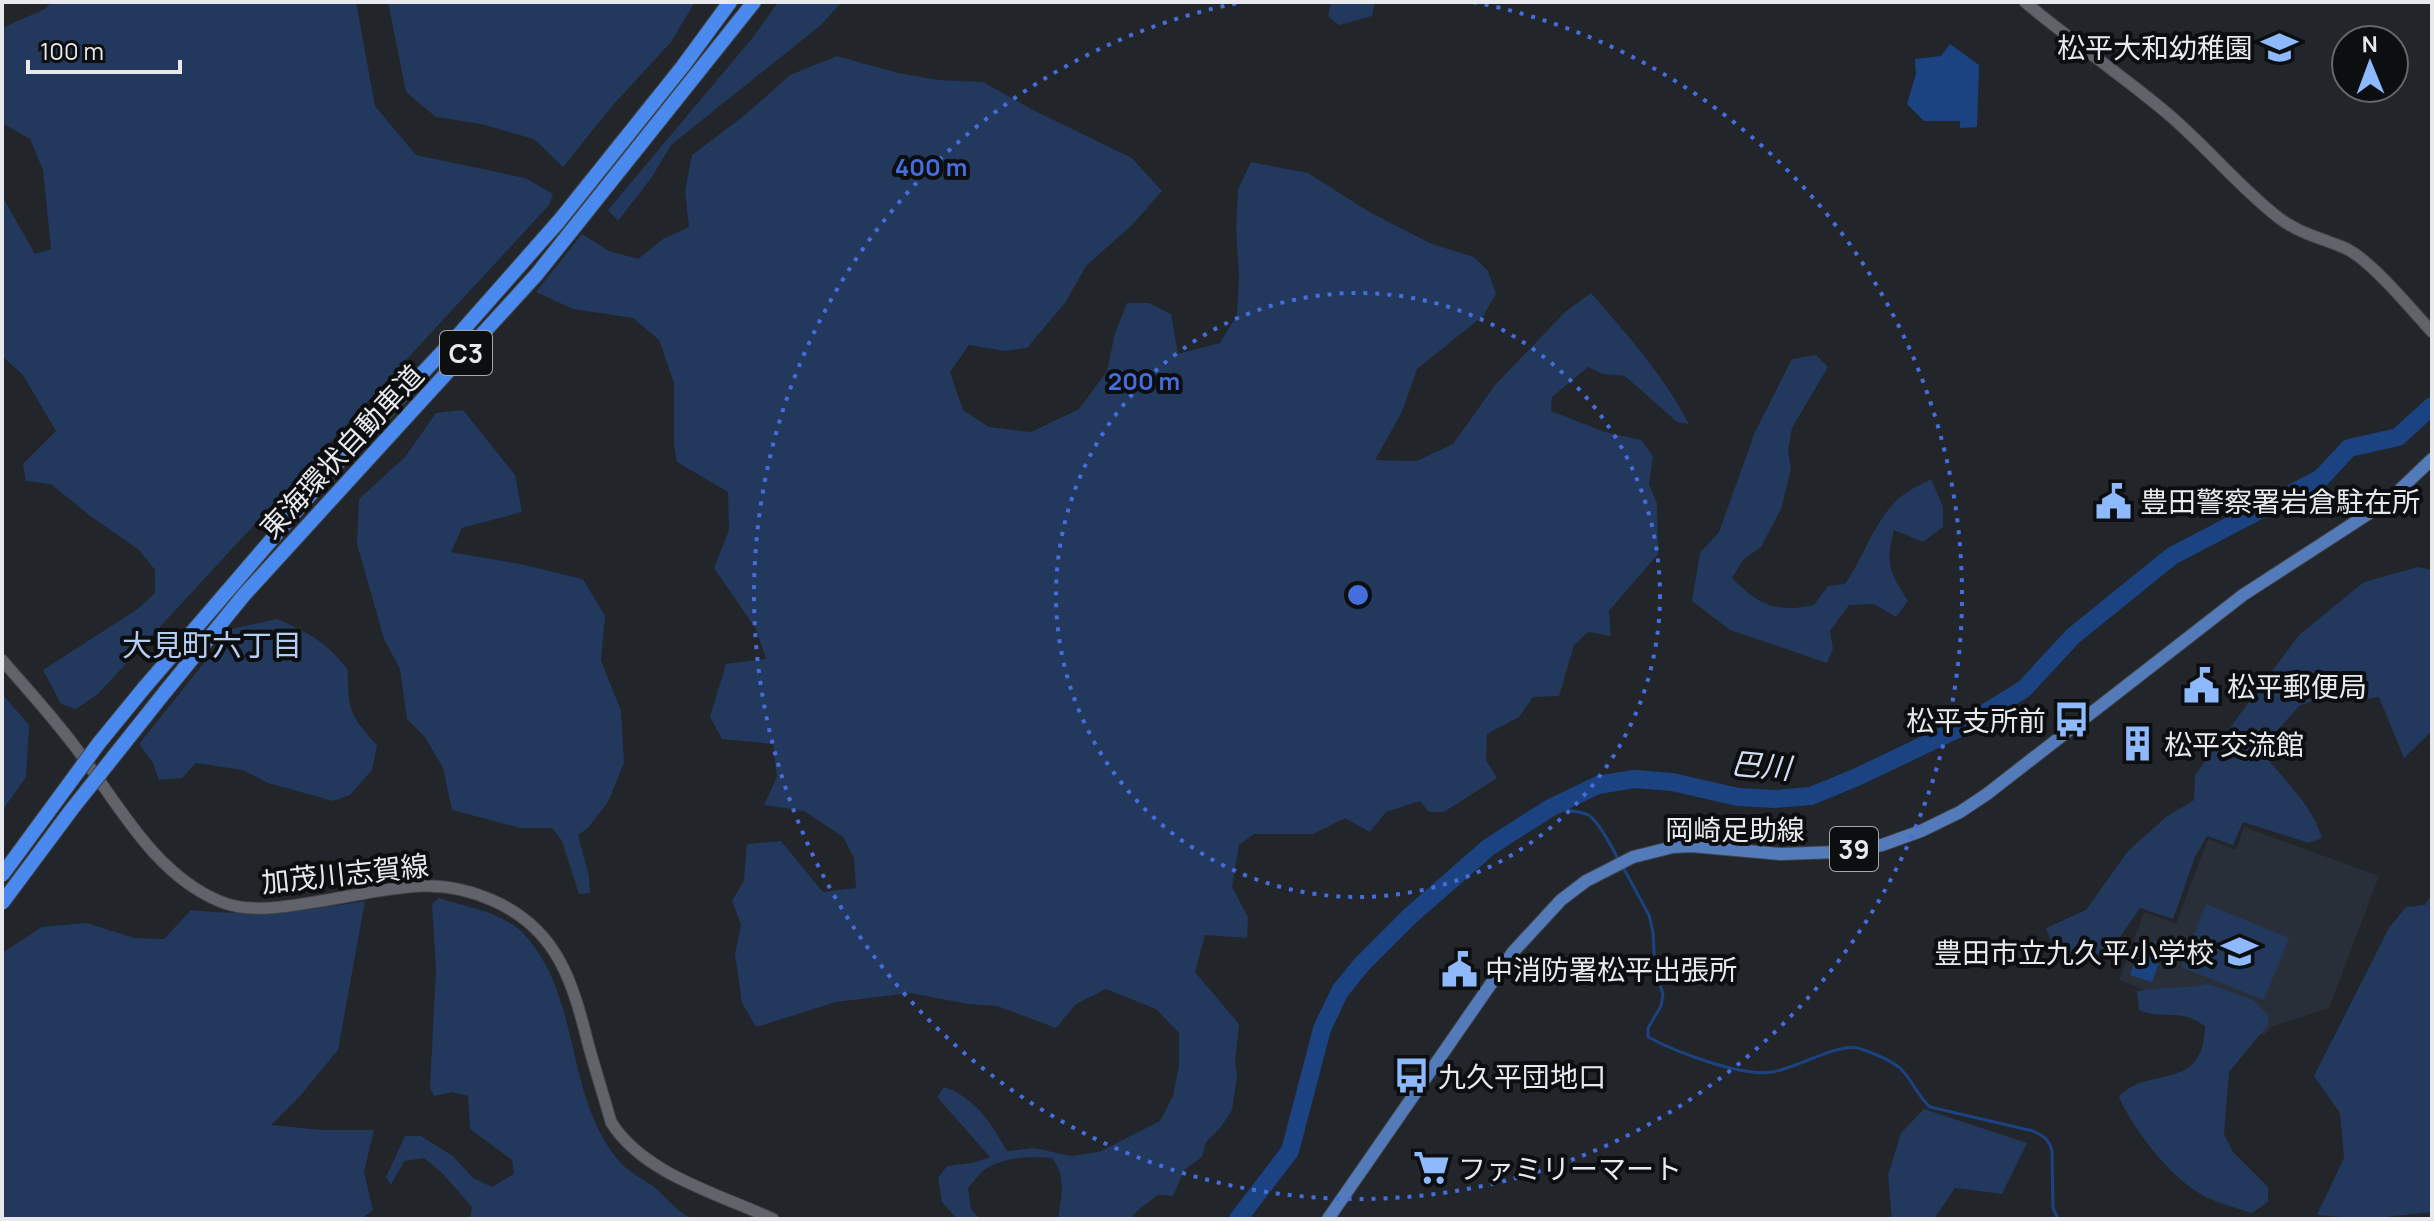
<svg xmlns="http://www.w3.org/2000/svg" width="2434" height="1221" font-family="Manrope,'Noto Sans JP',sans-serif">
<rect width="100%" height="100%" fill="#22252a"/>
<!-- built -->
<polygon fill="#292f39" points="2244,827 2379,876 2329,1008 2271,1027 2265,1035 2119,980 2144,912 2176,924 2208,839 2236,850"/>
<!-- green -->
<g fill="#22385c">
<polygon points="52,2 356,2 375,106 416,155 525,178 553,194 549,205 98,694 76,709 61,704 43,670 139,608 155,593 155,570 139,550 89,515 51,484 26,481 23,464 56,431 23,375 2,356 2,196 35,254 51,249 43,170 30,139 2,123 2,28 45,9"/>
<polygon points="388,2 695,2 671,42 613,105 563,167 534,139 481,124 436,117 406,92"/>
<polygon points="778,2 842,2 821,25 671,145 652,177 618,221 608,210 754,36"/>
<polygon points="1331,2 1375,2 1372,16 1339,25 1328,16"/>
<path d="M 837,56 L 898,73 L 938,80 L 983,82 L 1033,110 L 1132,158 L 1162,191 L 1132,225 L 1086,266 L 1065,303 L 1027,348 L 1004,351 L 969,345 L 950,372 L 963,410 L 989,427 L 1031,432 L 1079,409 L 1107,371 L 1115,333 L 1127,303 L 1149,303 L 1171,314 L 1178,354 L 1220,343 L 1237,315 L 1239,277 L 1236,228 L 1238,189 L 1251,162 L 1308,173 L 1371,213 L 1432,244 L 1474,257 L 1488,271 L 1496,294 L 1483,316 L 1417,369 L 1402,412 L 1375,460 L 1417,461 L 1453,444 L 1495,385 L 1565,312 L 1591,293 C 1627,334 1664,376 1689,424 L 1677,422 L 1625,376 L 1603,374 L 1588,367 L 1552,397 L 1551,411 L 1605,432 L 1641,440 L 1653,456 L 1649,484 L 1657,503 L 1658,554 L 1609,611 L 1611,636 L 1588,632 L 1574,645 L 1559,696 L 1533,697 L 1519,717 L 1487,734 L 1486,760 L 1497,778 L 1444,812 L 1429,812 L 1420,801 L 1386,812 L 1370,832 L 1345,818 L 1313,834 L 1254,834 L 1239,845 L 1232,887 L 1248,917 L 1247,938 L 1205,935 L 1195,972 L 1239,1024 L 1235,1063 L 1237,1076 L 1232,1110 L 1221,1127 L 1206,1142 L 1202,1157 L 1184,1170 L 1173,1196 L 1158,1195 L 1138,1210 L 1131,1219 L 1058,1219 C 1061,1197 1067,1177 1052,1158 C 1032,1156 1005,1157 987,1168 C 980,1172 974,1182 968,1188 L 971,1209 L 980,1219 L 957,1219 L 942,1202 L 938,1178 L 947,1166 L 972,1163 L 990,1157 L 937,1097 L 944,1087 C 976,1098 991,1123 1007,1151 L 1034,1148 L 1071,1156 L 1099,1152 L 1160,1121 L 1173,1096 L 1179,1066 L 1179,1033 L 1156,1009 L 1106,989 L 1076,1004 L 1056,1028 L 997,1006 L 968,1004 L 910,993 L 836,1002 L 756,1027 L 742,1003 L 735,954 L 741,925 L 732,901 L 744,880 L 747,844 L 781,841 L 823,892 L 856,888 L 854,858 L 843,837 L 804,811 L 764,805 L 777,777 L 773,744 L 722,739 L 710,717 L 726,664 L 766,659 L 756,629 L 714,568 L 729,530 L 728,492 L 677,462 L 674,444 L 674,383 L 659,340 L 633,318 L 573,309 L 536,292 L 582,234 L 609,251 L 638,259 L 663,239 L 689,227 L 685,191 L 692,155 L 745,115 L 790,75 Z"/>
<path d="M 1816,355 L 1828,367 L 1792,428 L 1788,451 L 1791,469 L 1781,509 L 1761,547 L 1743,560 L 1732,578 C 1760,606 1775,613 1814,605 L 1828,586 L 1845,584 C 1865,556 1875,516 1903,495 C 1911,489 1922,484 1931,479 L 1943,507 L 1943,527 L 1923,542 L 1894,530 C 1885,564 1890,573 1908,601 L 1896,617 L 1874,604 L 1849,605 L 1830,631 L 1833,649 L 1827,663 L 1730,630 L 1692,601 L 1700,553 L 1719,532 L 1755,432 L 1792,359 Z"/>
<polygon points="463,410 515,475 522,512 462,528 451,552 520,564 583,579 605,616 601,660 621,711 624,763 608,802 588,828 578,835 589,877 590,893 579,894 562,841 552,828 521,828 452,810 443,768 425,737 407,719 400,669 384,639 357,544 359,499 405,457 436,413"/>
<path d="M 2418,567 L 2432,570 L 2432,731 L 2404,758 L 2379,697 L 2363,700 L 2344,673 L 2315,700 L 2299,706 L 2260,750 C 2282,778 2312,804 2322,838 L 2309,843 L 2243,822 L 2233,845 L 2207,836 L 2195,857 L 2173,919 L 2140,908 L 2109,953 L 2059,960 L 2046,928 L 2086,910 L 2128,851 L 2166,817 L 2194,800 L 2195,775 L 2299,635 L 2364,582 Z"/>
<path d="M 277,619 C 311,634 325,641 348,670 C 347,709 351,717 377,745 L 372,770 L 350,795 L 333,801 L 268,783 L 243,770 L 196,763 L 182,778 L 159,780 L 153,763 L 139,744 L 231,629 Z"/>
<polygon points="2,694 29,725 26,777 2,811"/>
<polygon points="2432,894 2432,1212 2366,1219 2317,1215 2344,1158 2340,1113 2314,1076 2389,928 2406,907 2425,905"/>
<path d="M 439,898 C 466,907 502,912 523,933 C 583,997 563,1095 619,1161 C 628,1171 642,1179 653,1186 C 664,1195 674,1208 685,1215 C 695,1221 716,1218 727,1219 L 470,1219 L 472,1207 L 442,1173 L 424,1158 L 404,1161 L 391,1185 L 386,1177 L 405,1136 L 421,1136 L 453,1156 L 473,1178 L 492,1187 L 514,1174 L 512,1160 L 470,1129 L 468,1096 L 452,1092 L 434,1096 L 430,1088 L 436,969 L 432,904 Z"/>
<path d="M 365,901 L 338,1050 L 300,1096 L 271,1125 L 322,1130 L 374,1130 L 364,1172 L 373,1210 L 361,1219 L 2,1219 L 2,953 L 42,927 L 87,923 L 134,938 L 164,939 L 191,910 C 248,917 308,911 365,901 Z"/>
<polygon points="2206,904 2289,938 2264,1000 2181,967"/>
<path d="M 2209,984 L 2253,1000 L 2269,1016 L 2267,1026 L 2229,1072 L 2224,1134 L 2233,1152 L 2268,1187 L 2268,1202 L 2252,1213 C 2237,1208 2219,1204 2204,1196 C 2172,1179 2133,1130 2119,1097 C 2147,1064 2203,1095 2205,1026 C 2178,1007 2165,1021 2139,1010 L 2137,991 C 2161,987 2185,989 2209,984 Z"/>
<polygon points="1924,1109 2027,1143 2002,1194 1955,1188 1934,1219 1892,1219 1888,1175 1901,1133"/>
</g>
<!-- water -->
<g fill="#1c4381">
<polygon points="1950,44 1979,65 1977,127 1960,128 1960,121 1924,121 1907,104 1916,74 1915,59 1941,56"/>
<polygon points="2154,941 2165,945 2152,982 2130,975 2138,951 2149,955"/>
</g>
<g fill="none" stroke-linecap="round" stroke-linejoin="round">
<!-- stream -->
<g stroke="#1c4381" stroke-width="3">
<path d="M 1548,805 C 1565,812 1571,809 1586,814 C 1597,817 1613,849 1619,861"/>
<path d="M 1623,867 L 1649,915 L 1653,932 L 1655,971 L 1663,994 L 1661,1006 L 1648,1028 L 1648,1037 C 1676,1052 1741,1077 1772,1072 C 1798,1068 1840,1041 1861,1049 C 1873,1053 1890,1060 1900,1068 C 1912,1079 1917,1096 1930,1107 L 2033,1131 C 2044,1136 2050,1140 2052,1152 L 2053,1208 L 2058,1219"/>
</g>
<!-- river -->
<polyline stroke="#1c4381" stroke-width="18" points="1238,1219 1290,1151 1322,1029 1340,991 1362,964 1410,916 1489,847 1550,808 1598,785 1634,779 1672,782 1738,797 1775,799 1811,796 1857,777 1964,726 2024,689 2073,636 2172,556 2321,478 2349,448 2398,437 2432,406"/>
<defs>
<g id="secondary">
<path d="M 2025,2 C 2071,41 2122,75 2168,114 C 2207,147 2239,187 2279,218 C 2300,234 2322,238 2345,248 C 2371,260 2412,310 2432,332"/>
<path d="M 2,660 C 27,689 53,717 76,748 C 118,803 153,873 219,901 C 253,916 299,904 333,899 C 362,894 393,887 423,886 C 447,885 472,891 494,901 C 559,930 573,984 589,1047 C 596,1072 604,1097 611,1122 C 643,1174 719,1194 773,1219"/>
</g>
<polyline id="primary" points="1328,1219 1513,952 1561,900 1586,881 1633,857 1673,847 1691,846 1781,854 1838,852 1882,845 1921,831 1960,812 1987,794 2243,595 2388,501 2432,459"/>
<g id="highway">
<polyline points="144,688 334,467 462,331 559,221 683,66 730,2"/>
<polyline points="165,692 244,595 537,274 754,2"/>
</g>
</defs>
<!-- secondary casing -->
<use href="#secondary" stroke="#414347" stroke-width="13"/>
<!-- primary casing -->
<use href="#primary" stroke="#414347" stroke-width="14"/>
<!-- highway casing -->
<use href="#highway" stroke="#414347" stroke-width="16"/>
<!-- secondary -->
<use href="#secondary" stroke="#60646a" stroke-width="11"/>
<!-- primary -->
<use href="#primary" stroke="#537ab9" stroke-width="12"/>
<!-- highway -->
<use href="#highway" stroke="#4a89ee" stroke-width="14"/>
<defs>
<g id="highway-bridge">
<polyline points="2,875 99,743 144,688"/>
<polyline points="2,903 72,809 165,692"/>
</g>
</defs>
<!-- highway-bridge casing -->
<use href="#highway-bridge" stroke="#414347" stroke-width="16" stroke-linecap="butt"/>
<!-- highway-bridge -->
<use href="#highway-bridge" stroke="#4a89ee" stroke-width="14"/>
</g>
<!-- distance rings -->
<g fill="none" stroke="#456ddc" stroke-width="4" stroke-dasharray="4 8">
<circle cx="1358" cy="595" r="302"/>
<path d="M1473 2A604 604 0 1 1 1243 2"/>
</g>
<!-- icons -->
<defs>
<symbol id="school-bare" viewBox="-9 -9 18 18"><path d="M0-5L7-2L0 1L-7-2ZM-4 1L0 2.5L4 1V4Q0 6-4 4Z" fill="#8eb9fd" stroke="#0d0e10" stroke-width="2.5" paint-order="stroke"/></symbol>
<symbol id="civic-bare" viewBox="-9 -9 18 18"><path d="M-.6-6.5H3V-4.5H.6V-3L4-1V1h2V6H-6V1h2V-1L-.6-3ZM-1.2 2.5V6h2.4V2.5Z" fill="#8eb9fd" stroke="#0d0e10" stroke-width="2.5" paint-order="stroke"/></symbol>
<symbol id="bus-bare" viewBox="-9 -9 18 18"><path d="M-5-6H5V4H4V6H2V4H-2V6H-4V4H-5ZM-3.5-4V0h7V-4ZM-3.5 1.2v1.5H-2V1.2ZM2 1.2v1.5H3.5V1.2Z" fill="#8eb9fd" stroke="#0d0e10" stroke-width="2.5" paint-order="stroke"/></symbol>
<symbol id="building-bare" viewBox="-9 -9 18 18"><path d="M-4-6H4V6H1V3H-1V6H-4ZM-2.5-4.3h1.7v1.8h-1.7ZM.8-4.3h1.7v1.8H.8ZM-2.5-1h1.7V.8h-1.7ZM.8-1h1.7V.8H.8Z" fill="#8eb9fd" stroke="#0d0e10" stroke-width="2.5" paint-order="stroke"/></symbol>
<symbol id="supermarket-bare" viewBox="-9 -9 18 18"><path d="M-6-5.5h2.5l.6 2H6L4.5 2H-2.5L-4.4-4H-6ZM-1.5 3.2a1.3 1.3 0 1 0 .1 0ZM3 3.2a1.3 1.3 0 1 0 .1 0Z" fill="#8eb9fd" stroke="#0d0e10" stroke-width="2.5" paint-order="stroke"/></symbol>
</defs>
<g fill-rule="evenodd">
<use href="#school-bare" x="2254" y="22" width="51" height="51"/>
<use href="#civic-bare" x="2088" y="476" width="51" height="51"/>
<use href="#civic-bare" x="2176" y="660" width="51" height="51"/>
<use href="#bus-bare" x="2046" y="694" width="51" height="51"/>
<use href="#building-bare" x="2112" y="718" width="51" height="51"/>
<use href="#school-bare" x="2214" y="926" width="51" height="51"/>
<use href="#civic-bare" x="1434" y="944" width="51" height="51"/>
<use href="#bus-bare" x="1386" y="1050" width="51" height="51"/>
<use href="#supermarket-bare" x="1406" y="1142" width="51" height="51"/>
</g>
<g text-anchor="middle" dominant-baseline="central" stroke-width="8" stroke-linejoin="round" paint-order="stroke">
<!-- shield labels -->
<g fill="#0d0e10" stroke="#a6a7aa" stroke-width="2">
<rect x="440" y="331" width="52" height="44" rx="6"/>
<rect x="1830" y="827" width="48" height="44" rx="6"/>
</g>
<g font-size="26" font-weight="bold" fill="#e7e9ec">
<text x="466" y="353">C3</text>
<text x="1854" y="849">39</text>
</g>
<!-- poi labels -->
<g font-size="28" fill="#e7e9ec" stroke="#0d0e10" text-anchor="start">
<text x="2253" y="47" text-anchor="end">松平大和幼稚園</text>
<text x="2140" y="501">豊田警察署岩倉駐在所</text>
<text x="2227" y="686">松平郵便局</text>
<text x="2046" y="720" text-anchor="end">松平支所前</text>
<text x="2164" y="744">松平交流館</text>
<text x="2214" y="952" text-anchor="end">豊田市立九久平小学校</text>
<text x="1485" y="969">中消防署松平出張所</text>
<text x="1438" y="1076">九久平団地口</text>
<text x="1458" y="1168">ファミリーマート</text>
</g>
<!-- street labels -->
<g font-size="28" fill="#e7e9ec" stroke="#0d0e10">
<text transform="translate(341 451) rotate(-47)">東海環状自動車道</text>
<text x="1735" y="829">岡崎足助線</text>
<text transform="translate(345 873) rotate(-6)">加茂川志賀線</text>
</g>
<!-- neighbourhood labels -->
<g font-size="30" fill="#b4cdf3" stroke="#0d0e10">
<text x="212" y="644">大見町六丁目</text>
</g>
<!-- water labels -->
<g font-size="30" font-style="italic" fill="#d2ddf0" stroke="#0d0e10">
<text transform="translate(1761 765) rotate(5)">巴川</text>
</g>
</g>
<circle cx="1358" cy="595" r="12" fill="#456ddc" stroke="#0d0e10" stroke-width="4"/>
<g font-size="24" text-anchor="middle" font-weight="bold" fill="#456ddc" stroke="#0d0e10" stroke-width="8" stroke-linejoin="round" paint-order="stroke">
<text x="931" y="176">400 m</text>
<text x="1144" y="390">200 m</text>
</g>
<!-- border -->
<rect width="2434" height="1221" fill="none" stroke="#e7e9ec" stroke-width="8"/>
<!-- north arrow -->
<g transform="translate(2370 64) rotate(359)"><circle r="38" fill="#0d0e10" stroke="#646668" stroke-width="2"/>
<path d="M0-6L14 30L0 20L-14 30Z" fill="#8eb9fd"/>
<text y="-12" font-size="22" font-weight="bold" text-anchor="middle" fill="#e7e9ec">N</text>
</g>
<!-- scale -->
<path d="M28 60v12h152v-12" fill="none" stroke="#e7e9ec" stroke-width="4"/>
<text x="40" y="60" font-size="24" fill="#e7e9ec" stroke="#0d0e10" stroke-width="6" paint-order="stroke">100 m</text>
</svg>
